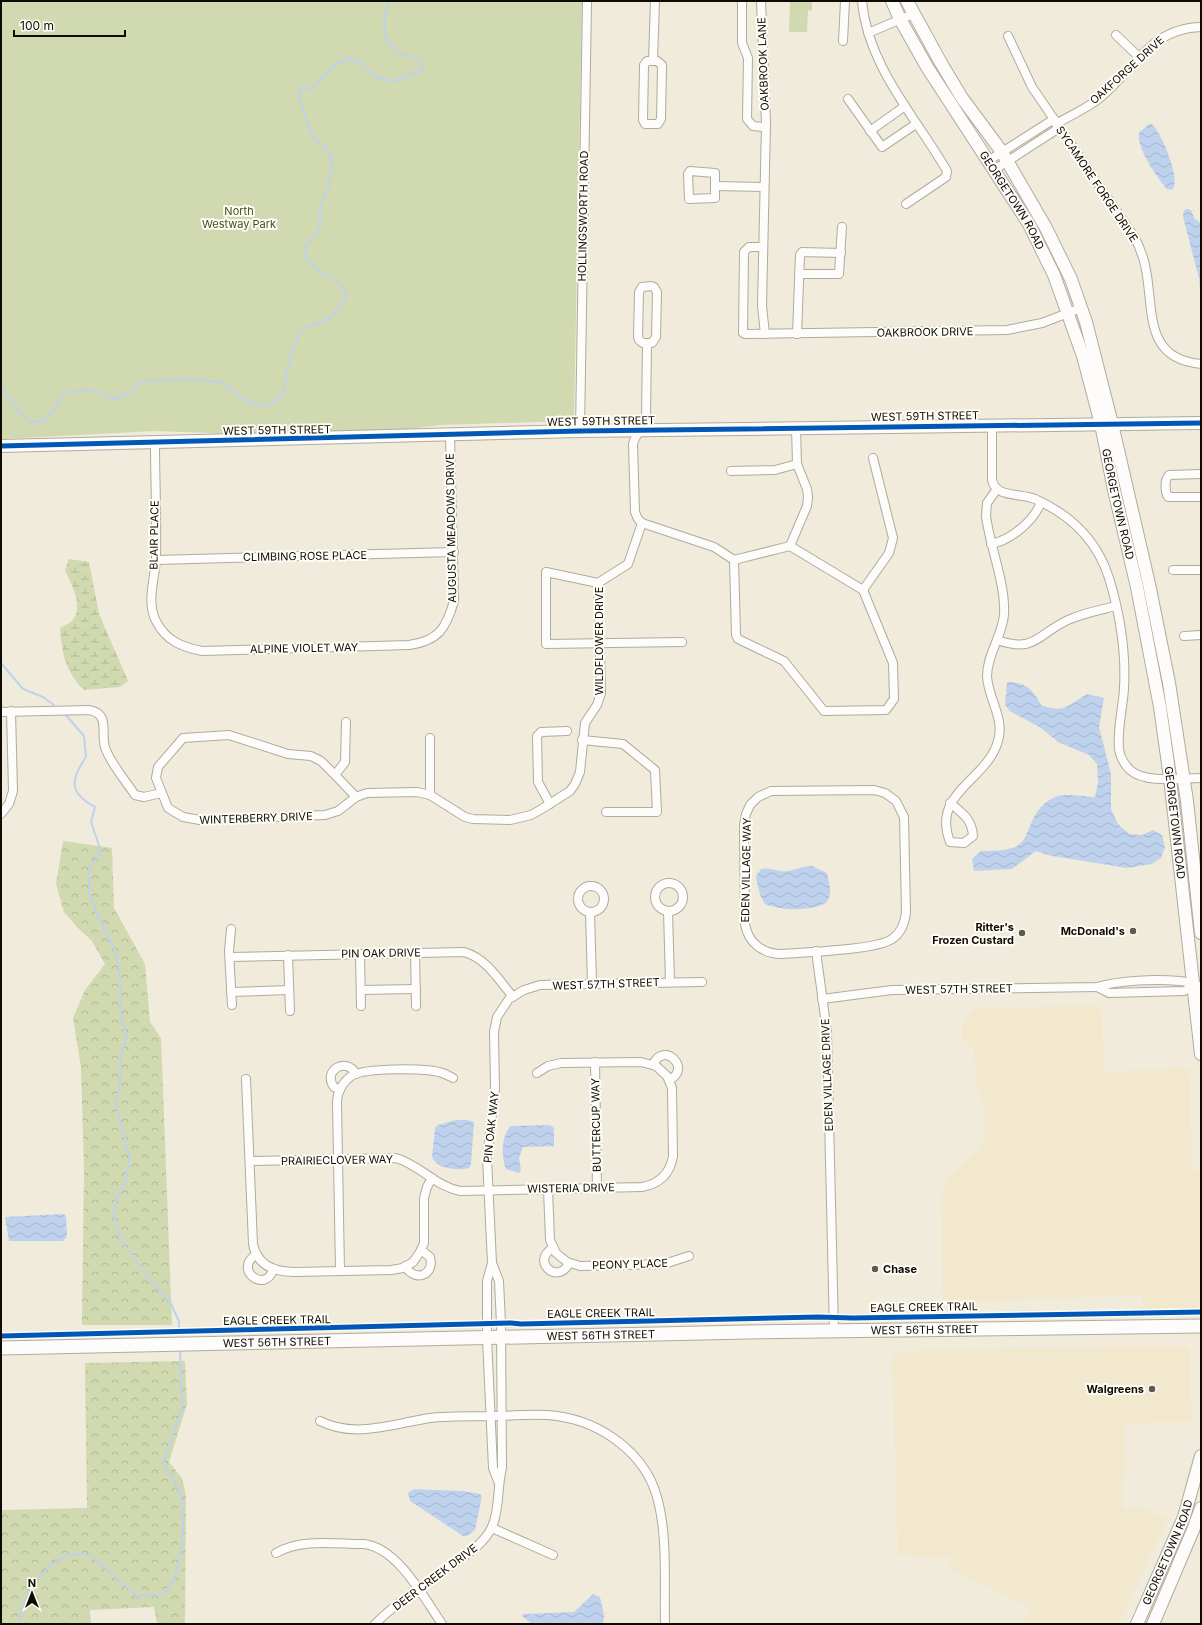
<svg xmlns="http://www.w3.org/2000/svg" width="1202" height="1625" font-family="Inter,sans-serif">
<defs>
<pattern id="forest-crowns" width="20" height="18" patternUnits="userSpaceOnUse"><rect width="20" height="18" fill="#d0d9af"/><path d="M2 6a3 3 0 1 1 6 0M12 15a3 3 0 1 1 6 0" fill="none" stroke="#b1b995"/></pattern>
<pattern id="wetland-marsh" width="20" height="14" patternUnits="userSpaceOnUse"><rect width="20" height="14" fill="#d0d9af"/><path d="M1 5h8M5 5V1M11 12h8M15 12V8" fill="none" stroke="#b1b995"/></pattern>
<pattern id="water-waves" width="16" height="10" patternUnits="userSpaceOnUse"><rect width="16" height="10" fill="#bfd2ed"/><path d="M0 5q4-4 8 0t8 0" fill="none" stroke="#a3b3ca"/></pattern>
</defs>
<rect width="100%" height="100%" fill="#f1ebdb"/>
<!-- built -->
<g fill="#f2e8cd">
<polygon points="1095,1005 1101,1009 1102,1016 1104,1072 1181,1068 1189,1070 1192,1172 1201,1172 1201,1299 1198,1308 1143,1308 1142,1295 943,1302 941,1201 948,1177 980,1148 985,1135 984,1106 977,1089 974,1050 961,1037 964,1021 973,1009"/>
<polygon points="1120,1346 1183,1346 1190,1351 1191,1422 1124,1423 1123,1509 1143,1508 1166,1518 1166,1523 1118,1624 1022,1624 1031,1608 954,1571 949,1565 950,1557 898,1555 892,1356 905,1351"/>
</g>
<!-- forest -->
<g fill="url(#forest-crowns)">
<polygon points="63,841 112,848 114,908 145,964 150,1022 161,1038 172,1325 82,1325 84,1170 81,1067 73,1018 85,990 105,964 92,941 78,928 64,912 56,884"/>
<polygon points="185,1361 187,1404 169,1462 182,1478 186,1496 185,1624 157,1624 154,1607 90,1610 91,1624 1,1624 1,1510 87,1508 85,1363"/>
</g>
<!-- wetland -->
<path fill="url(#wetland-marsh)" d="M 69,559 L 89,562 L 99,614 L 128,681 L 120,687 L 84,690 C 65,671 62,653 60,628 C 64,626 70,623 73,620 C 84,605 71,584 65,570 Z"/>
<!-- park -->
<g fill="#d0d9af">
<polygon points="1,1 582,1 574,417 569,421 441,425 408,429 239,434 154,431 1,439"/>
<polygon points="790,1 812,1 812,10 808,11 807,32 789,32"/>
</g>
<!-- water -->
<g fill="url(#water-waves)">
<path d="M 1149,124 L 1152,124 C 1161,132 1182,181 1172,190 L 1167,189 C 1157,178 1136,147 1139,133 Z"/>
<polygon points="1188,209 1191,210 1194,218 1201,223 1201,302 1199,278 1183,217 1184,210"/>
<path d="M 1007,682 C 1025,682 1033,689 1041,705 C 1065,714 1068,705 1087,694 L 1104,698 L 1099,727 L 1111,774 L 1111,809 L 1118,824 L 1129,834 L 1142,835 L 1153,830 L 1162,835 L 1165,847 L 1161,858 L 1152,864 L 1127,868 L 1052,856 L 1036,851 L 1012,869 L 974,871 L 972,859 L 981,851 C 992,851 1004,851 1015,847 C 1033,840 1026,807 1058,796 C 1066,793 1086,797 1095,797 L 1098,783 L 1097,764 L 1089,755 L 1058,742 L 1041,728 L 1010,711 L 1005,705 Z"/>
<path d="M 812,866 L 827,873 C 829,884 834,896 824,904 C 808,911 782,911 765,904 C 759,895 758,887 756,876 L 761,869 C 770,867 778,872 787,871 C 796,870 803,866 812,866 Z"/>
<path d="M 456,1120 L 467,1120 L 474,1122 L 471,1164 L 469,1168 C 458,1171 437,1169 432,1157 L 435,1128 L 438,1125 Z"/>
<path d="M 550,1125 L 554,1128 L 554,1146 L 523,1147 L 519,1158 L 521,1170 L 519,1173 L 506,1169 C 501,1157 501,1136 511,1126 Z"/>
<polygon points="64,1214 66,1216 67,1236 63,1241 9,1241 5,1217"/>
<polygon points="414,1489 463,1491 480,1494 482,1496 475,1530 467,1536 463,1536 410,1501 408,1493"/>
<polygon points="593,1594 600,1597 604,1615 603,1624 532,1624 522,1616 523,1614 527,1614 574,1612"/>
</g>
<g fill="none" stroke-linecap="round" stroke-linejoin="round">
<!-- stream -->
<g stroke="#bfd2ed" stroke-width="2">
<path d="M 1,386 L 21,414 L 31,422 L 44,421 L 53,412 L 63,393 C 85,389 93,388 113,399 L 130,393 L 143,381 L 192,379 L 224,383 L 247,402 L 267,407 L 283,394 C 286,375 291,338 307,327 C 312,324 320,323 325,320 C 336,315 342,305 347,295 L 341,284 L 321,272 L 307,261 L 304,248 L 320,228 L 320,205 L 328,190 L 332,161 L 327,148 L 313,138 L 299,99 L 301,88 L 312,89 L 333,66 L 349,58 L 361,63 L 377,78 L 395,81 L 423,70 L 419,58 L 399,53 L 386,41 L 384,24 L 388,1"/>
<polyline points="1,663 23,689 43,697 54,705"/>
<path d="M 65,714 L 84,736 L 86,757 C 70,780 69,793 95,807 L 91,822 L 101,851 L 89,869 L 89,894 L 100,920 L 117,955 L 120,978 L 121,1016 L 127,1037 L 121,1054 L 120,1083 L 116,1105 L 130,1160 L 124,1187 L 117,1198 L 114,1215 L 120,1239 L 148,1277 L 171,1304 L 179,1321 L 179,1339"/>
<path d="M 19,1624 C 21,1617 21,1609 24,1603 C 34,1580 58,1547 87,1555 C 94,1556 129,1589 137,1596 L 162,1595 C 165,1591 170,1588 172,1583 C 181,1564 186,1520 181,1498 C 178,1485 171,1474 163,1463 L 182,1408 L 180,1349"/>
</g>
<defs>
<g id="street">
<polyline points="742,1 742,43 748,58 747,119 753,126 765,127"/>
<polyline points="761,1 766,124 762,306 765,334"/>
<path d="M 862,1 C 868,67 916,117 947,171 L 946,177 L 906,204"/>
<polyline points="868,33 913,14"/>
<polyline points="1116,35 1139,57"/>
<path d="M 1008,36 L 1032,87 L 1135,238 C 1140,248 1144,258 1146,270 C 1154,311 1144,359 1201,364"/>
<polyline points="843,41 845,1"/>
<polygon points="647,61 657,61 662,65 661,119 658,124 645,124 643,120 644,65"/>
<polyline points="653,61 655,1"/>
<polyline points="848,99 882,147 916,124"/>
<path d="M 1056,124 C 1071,115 1088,108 1101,97 C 1135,68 1151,28 1201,27"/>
<polyline points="870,131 905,106"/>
<polyline points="988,161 1054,119"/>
<polyline points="994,170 1059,128"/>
<polygon points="690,171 715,173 715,198 689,199 688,174"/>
<polyline points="716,186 764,187"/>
<polyline points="763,247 749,247 744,252 743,333 745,334 1007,330 1042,323 1081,308"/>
<polyline points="799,274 839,274 842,227"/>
<polygon points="651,286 654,287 657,292 656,337 652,343 643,343 639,340 638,337 639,292 642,287"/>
<polyline points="797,334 800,255 802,252 841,253"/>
<path d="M 647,343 L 646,419 C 643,429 635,434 633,444 L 635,512 L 638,519 L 642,523 L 714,547 L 734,560 L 790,546"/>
<path d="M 992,425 L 992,479 C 994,498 1021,493 1035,499 C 1071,515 1097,540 1109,578 C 1120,614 1126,651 1124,688 C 1123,708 1117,729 1119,749 C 1120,757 1124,764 1130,770 C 1146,784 1181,778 1201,778"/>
<polyline points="580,431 587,1"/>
<path d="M 155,443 C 155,481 157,520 156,558 C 155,579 146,602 156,621 C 166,641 182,647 202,651 L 409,645 C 438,641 446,629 454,601 L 450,436"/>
<polyline points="731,471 775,470 797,464"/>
<path d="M 1201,474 L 1169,475 C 1164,480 1165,492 1168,497 L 1201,497"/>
<path d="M 991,544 C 1011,540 1034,521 1041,502"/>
<polyline points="790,546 807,506 808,497 807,489 797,464 796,428"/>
<polyline points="156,560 454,552"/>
<polyline points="734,560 736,635 738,639 784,661 824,711 886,710 894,699 893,663 863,590 790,546"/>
<polyline points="1173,570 1201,570"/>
<polyline points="598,583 546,572 546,644 682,642"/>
<polyline points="598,583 628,564 642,523"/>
<polyline points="863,590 889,553 893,538 873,458"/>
<polyline points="1184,636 1201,635"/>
<path d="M 997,640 C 1036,653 1036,635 1068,620 C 1083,613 1100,610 1116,606"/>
<path d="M 1,712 L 89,710 C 112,714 99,735 106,750 C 112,765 125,780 135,795 L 144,797 L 161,793"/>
<polyline points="346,722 345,762 335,775 356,797"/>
<polyline points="582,740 623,744 655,770 657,812 606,812"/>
<polyline points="335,775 321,761 311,756 288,754 229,735 183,738 158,767 156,778 168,808 183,817 200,820 325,815 338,811 356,797 367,793 417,792 430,795 430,738"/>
<path d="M 874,790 L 885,793 L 896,801 L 904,817 L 906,912 C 905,922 901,933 892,939 C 877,950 805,952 782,954 C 763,954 748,943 745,924 L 744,825 L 746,814 L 750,805 L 758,797 L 771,791 Z"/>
<polyline points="430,795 465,817 473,819 510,820 531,815 540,810 570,791 575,784 580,772 585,723 597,705 601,693 598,583"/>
<path d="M 950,803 C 963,814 972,819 973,836 L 964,843 L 950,842 C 931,792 987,781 998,741 C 1005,718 988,699 987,676 C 987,655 1002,636 1004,615 C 1006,585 990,547 986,516 L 987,503 L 997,489"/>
<polyline points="550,804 538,782 537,736 541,732 567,731"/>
<polyline points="1,814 9,804 13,791 11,711"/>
<circle cx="669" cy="897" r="14"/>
<circle cx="591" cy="899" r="13"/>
<polyline points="668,911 670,982"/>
<polyline points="590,912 592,983"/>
<polyline points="231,929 229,951 232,1005"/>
<polyline points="816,951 827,1032 834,1331"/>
<polyline points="415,952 416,1006"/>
<polyline points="360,954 361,1006"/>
<polyline points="288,955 290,1011"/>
<path d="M 231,957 L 464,952 C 486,958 499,980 513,997"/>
<polyline points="1097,987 1109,993 1184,991 1194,986"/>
<polyline points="361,990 416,989"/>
<polyline points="231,992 289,990"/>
<path d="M 822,999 L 892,990 L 1097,987 C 1121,980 1155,979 1180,981 C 1188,981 1193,986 1201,986"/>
<polyline points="595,1062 597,1188"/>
<path d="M 653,1065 C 663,1040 693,1069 669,1080"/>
<path d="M 246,1079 L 253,1244 C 257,1266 275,1272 295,1272 L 391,1270 L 403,1268 L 413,1262 L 420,1252 L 424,1243 L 424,1198 L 427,1187 L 432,1178"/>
<path d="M 340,1090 L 334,1087 C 322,1071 346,1056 356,1074"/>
<path d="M 250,1161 L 396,1158 C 420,1165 435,1186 460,1191 L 642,1187 C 659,1184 670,1174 673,1156 L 672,1088 L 667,1076 L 656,1066 L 641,1062 L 561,1063 L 548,1066 L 537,1073"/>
<polyline points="548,1189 550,1240 556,1253 567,1262 580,1266 664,1264 689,1256"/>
<path d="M 553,1248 C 530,1261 558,1286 569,1263"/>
<path d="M 257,1254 C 232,1269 265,1294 273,1270"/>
<polyline points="492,1263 487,1281 487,1338 493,1468 498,1481"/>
<path d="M 405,1266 C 415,1283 435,1275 430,1257 L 421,1250"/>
<path d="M 340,1271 L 337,1103 C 337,1092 343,1081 353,1075 C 367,1068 423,1068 439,1072 C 444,1073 449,1076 453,1078"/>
<path d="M 320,1421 C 353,1438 390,1425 424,1419 C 446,1415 471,1417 493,1416 C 514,1416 536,1413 557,1416 C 601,1422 645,1453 657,1497 C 668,1536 664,1584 665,1624"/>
<polyline points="492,1528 553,1555"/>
<path d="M 276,1553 C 302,1538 335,1544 364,1544 C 398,1548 424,1598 442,1624"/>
<path d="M 375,1624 C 398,1601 426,1584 452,1565 C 467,1554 484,1544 492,1527 C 500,1509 497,1487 502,1468 L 501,1324 L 499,1281 L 492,1263 L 487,1158 L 495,1088 L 494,1032 L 497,1017 L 509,999 L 524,990 L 540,985 L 702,982"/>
</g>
<g id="secondary">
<path id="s1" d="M 892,1 L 900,19 L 927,67 L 1029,224 L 1054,275 L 1083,356 L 1101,424 L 1114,490 L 1137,587 L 1160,707 L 1170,778 L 1201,1054"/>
<polyline points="907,1 941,63 962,98 1002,152 1046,228 1071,279 1086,322 1112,424 1149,584 1169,683 1187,801 1201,933"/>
<polyline points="1,446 580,431 1201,423"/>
<path id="s2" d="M 1137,1624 L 1184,1517 L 1201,1456"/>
<polyline points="1153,1624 1193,1530 1201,1508"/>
</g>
<g id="primary">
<path id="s3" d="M 1,1348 L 748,1332 L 1201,1326"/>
</g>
</defs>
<!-- street casing -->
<use href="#street" stroke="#afab9e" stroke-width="10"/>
<!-- secondary casing -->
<use href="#secondary" stroke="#afab9e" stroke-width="14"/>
<!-- primary casing -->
<use href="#primary" stroke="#afab9e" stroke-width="15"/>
<!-- street -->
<use href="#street" stroke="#fdfcfa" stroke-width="8"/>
<!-- secondary -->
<use href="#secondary" stroke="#fdfcfa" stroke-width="12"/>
<!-- primary -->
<use href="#primary" stroke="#fdfcfa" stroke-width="13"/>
<defs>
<g id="cycleway">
<polyline points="1,446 580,431 1201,423"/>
<polyline points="1,1336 511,1323 521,1324 818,1317 853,1318 1201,1312"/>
</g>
</defs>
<!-- cycleway casing -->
<use href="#cycleway" stroke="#fffdf7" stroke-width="8"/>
<!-- cycleway -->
<use href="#cycleway" stroke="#0057b8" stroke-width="5"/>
</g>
<!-- markers -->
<g fill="#5e594f" stroke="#fffdf7" stroke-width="1.5">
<circle cx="1133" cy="931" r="4"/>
<circle cx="1022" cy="933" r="4"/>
<circle cx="875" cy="1269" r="4"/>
<circle cx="1152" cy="1389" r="4"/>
</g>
<g text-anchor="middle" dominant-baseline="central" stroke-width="4" stroke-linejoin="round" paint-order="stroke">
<!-- street labels -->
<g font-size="11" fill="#0f0b03" stroke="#fffdf7">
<text transform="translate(763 64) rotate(-92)">OAKBROOK LANE</text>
<text transform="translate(1127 70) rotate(-42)">OAKFORGE DRIVE</text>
<text transform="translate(1097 184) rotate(56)">SYCAMORE FORGE DRIVE</text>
<text stroke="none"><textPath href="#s1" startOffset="233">GEORGETOWN ROAD</textPath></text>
<text transform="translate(583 216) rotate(-89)">HOLLINGSWORTH ROAD</text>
<text transform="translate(925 332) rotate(-1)">OAKBROOK DRIVE</text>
<text transform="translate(925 416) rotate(-1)">WEST 59TH STREET</text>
<text transform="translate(601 421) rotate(-1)">WEST 59TH STREET</text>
<text transform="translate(277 430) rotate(-1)">WEST 59TH STREET</text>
<text stroke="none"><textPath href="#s1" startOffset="557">GEORGETOWN ROAD</textPath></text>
<text transform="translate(451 528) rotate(-91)">AUGUSTA MEADOWS DRIVE</text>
<text transform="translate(154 535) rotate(-89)">BLAIR PLACE</text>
<text transform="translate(305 556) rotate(-1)">CLIMBING ROSE PLACE</text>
<text transform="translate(599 641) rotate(-90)">WILDFLOWER DRIVE</text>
<text transform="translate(304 648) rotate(-1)">ALPINE VIOLET WAY</text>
<text transform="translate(256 818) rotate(-2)">WINTERBERRY DRIVE</text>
<text stroke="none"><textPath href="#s1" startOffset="881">GEORGETOWN ROAD</textPath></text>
<text transform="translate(746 870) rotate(-89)">EDEN VILLAGE WAY</text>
<text transform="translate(381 953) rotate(-1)">PIN OAK DRIVE</text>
<text transform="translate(606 984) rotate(-2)">WEST 57TH STREET</text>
<text transform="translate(959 989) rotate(-1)">WEST 57TH STREET</text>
<text transform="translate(827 1075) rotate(-92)">EDEN VILLAGE DRIVE</text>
<text transform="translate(596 1125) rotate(-91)">BUTTERCUP WAY</text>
<text transform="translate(491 1127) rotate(-84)">PIN OAK WAY</text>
<text transform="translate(337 1160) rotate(-1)">PRAIRIECLOVER WAY</text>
<text transform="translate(571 1188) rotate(-1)">WISTERIA DRIVE</text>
<text transform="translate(630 1264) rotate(-2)">PEONY PLACE</text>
<text transform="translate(924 1307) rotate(-1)">EAGLE CREEK TRAIL</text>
<text transform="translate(601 1313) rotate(-1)">EAGLE CREEK TRAIL</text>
<text transform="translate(277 1320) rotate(-1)">EAGLE CREEK TRAIL</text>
<text stroke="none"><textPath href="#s3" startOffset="924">WEST 56TH STREET</textPath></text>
<text stroke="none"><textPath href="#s3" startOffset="600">WEST 56TH STREET</textPath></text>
<text stroke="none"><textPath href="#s3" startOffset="276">WEST 56TH STREET</textPath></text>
<text stroke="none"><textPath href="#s2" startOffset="78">GEORGETOWN ROAD</textPath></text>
<text transform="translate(435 1577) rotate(-37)">DEER CREEK DRIVE</text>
</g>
<!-- park labels -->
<g font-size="11" fill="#3f5111" stroke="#fffdf7">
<text x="239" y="211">North<tspan x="239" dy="13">Westway Park</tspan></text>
</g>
<!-- poi labels -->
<g font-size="11" font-weight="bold" fill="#0f0b03" stroke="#fffdf7" text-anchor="end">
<text x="1014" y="927">Ritter's<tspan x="1014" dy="13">Frozen Custard</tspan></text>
<text x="1125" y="931">McDonald's</text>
<text x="883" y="1269" text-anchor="start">Chase</text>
<text x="1144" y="1389">Walgreens</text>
</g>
</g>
<!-- border -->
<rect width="1202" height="1625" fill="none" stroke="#0f0b03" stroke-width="4"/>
<!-- north arrow -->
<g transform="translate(32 1593)" stroke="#fffdf7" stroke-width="3" paint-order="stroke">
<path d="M0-3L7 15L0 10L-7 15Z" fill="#0f0b03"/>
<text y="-6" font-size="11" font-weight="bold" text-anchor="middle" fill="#0f0b03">N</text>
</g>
<!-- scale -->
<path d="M14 30v6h111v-6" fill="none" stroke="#0f0b03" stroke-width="2"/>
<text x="20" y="30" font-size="12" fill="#0f0b03" stroke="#fffdf7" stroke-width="3" paint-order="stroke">100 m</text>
</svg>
